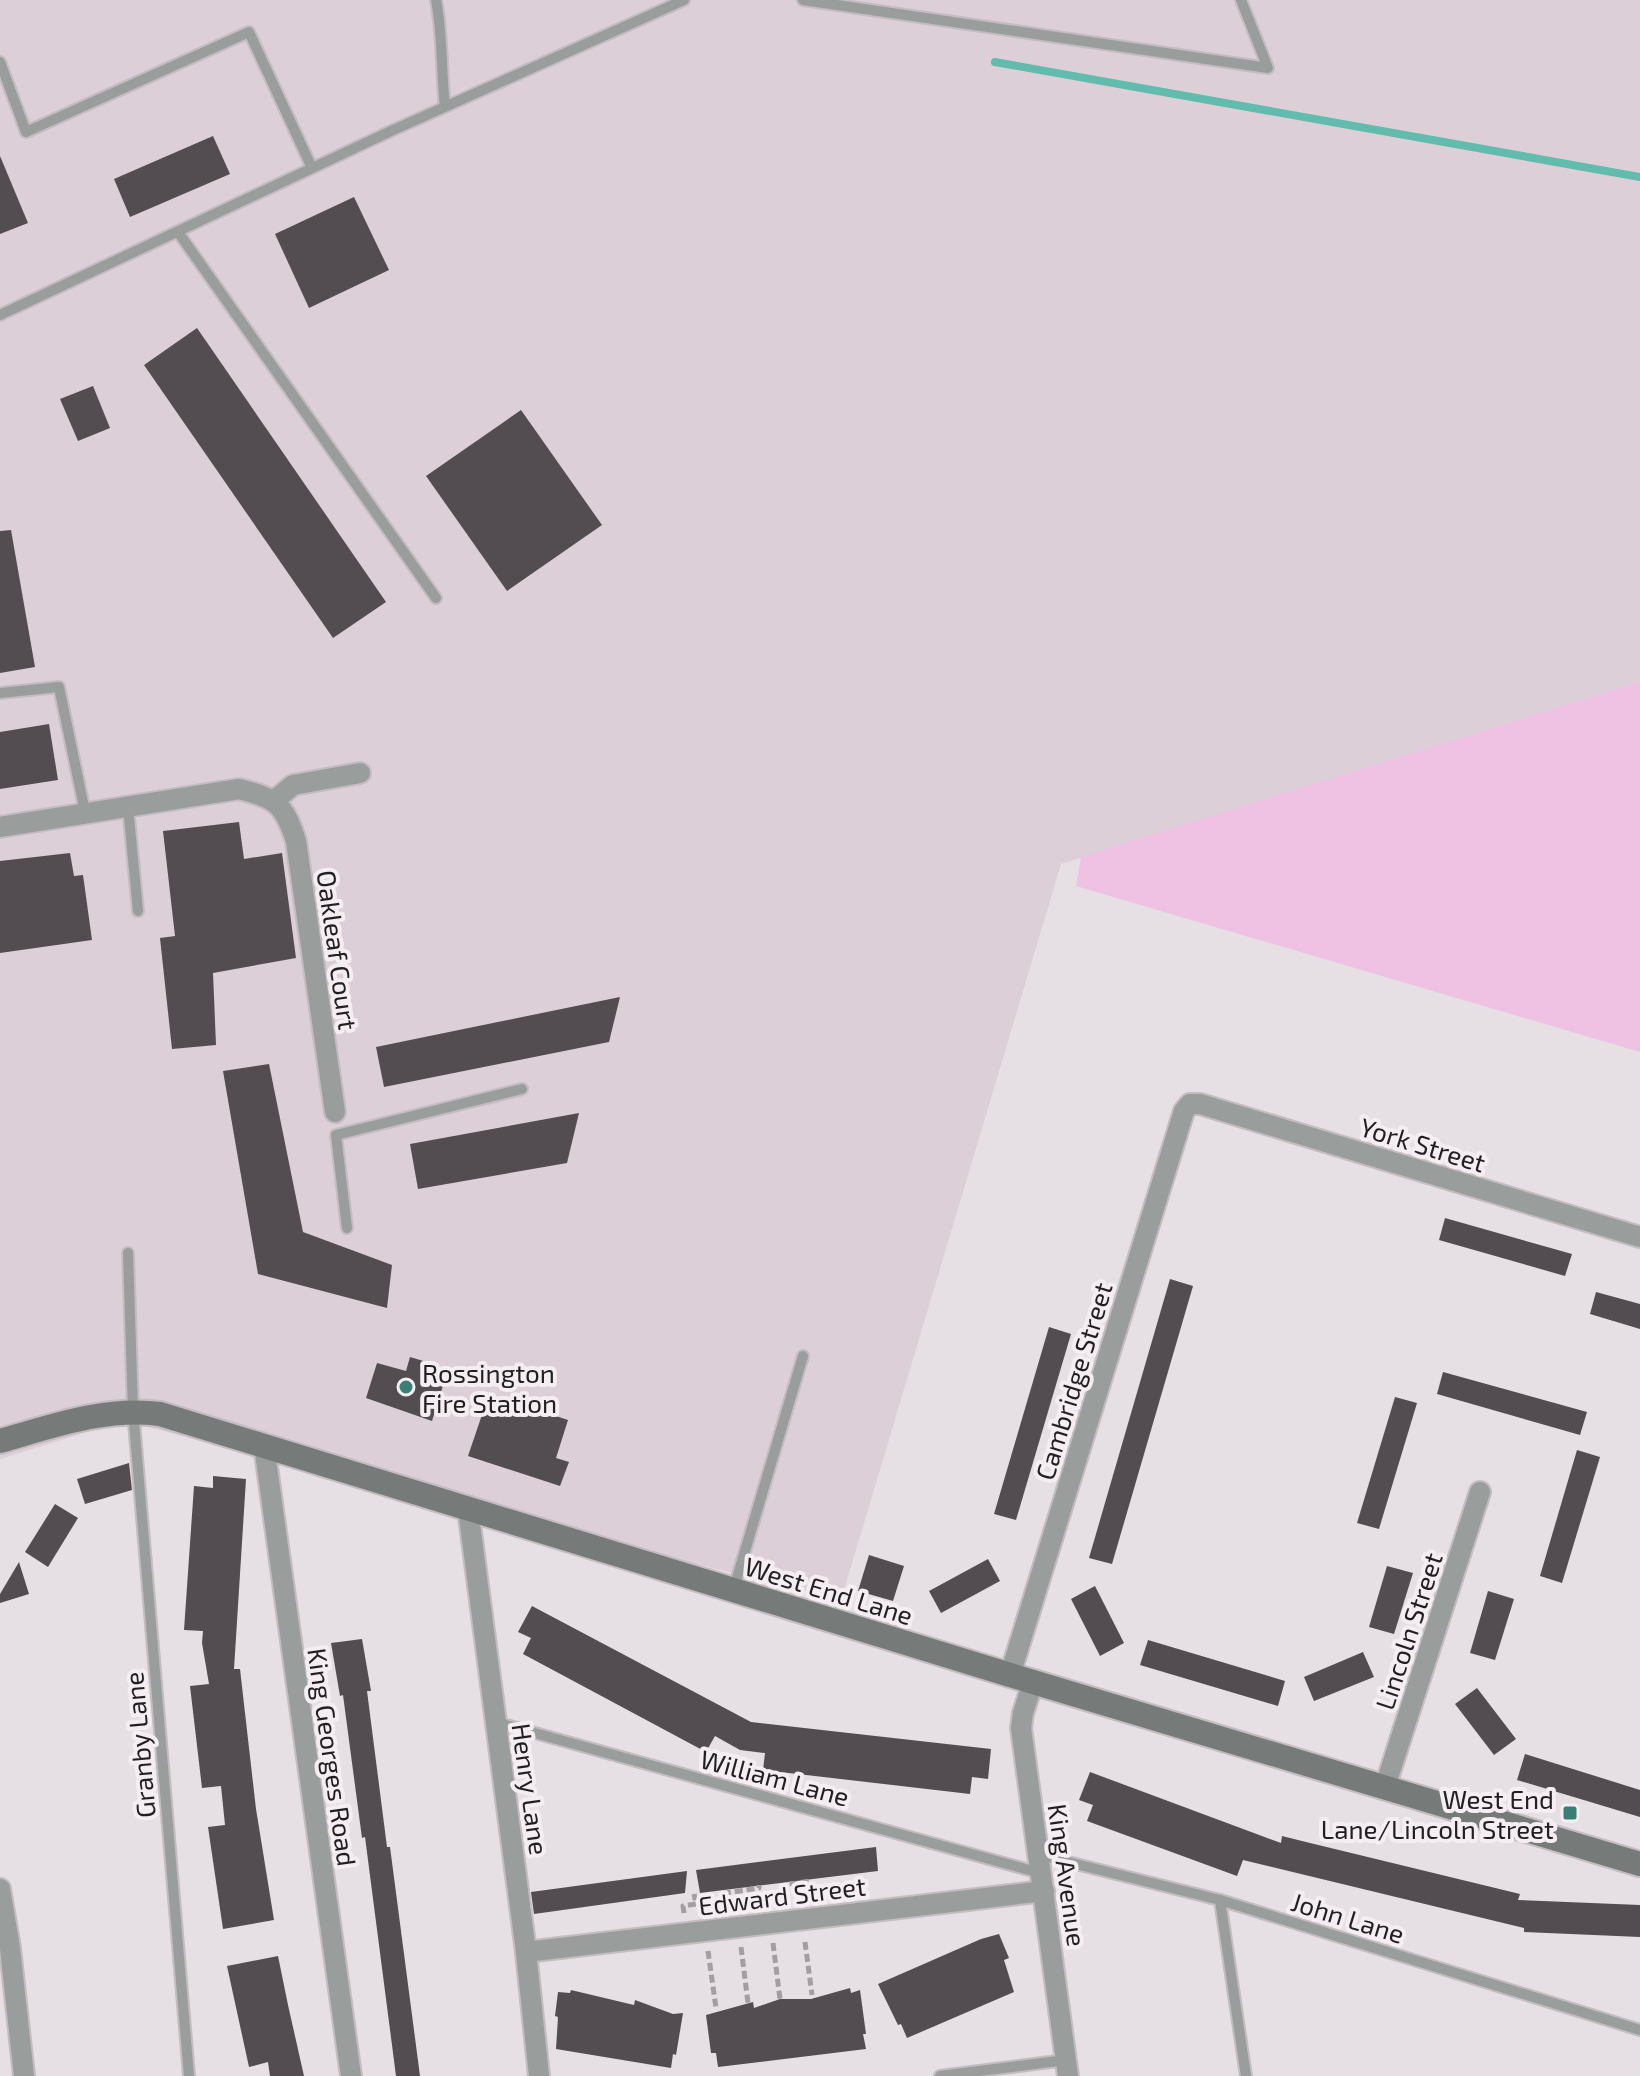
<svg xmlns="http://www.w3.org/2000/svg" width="1640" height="2076" font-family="'Exo 2',sans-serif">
<rect width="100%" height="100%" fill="#e6dfe4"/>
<!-- built -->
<polygon fill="#ddcfd8" points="0,0 1640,0 1640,682 1061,864 841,1600 123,1421 0,1459"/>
<!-- green -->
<polygon fill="#efc1e2" points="1640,682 1640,1052 1076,886 1081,857"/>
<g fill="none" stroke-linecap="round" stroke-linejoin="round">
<!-- stream -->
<polyline stroke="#62bcae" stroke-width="8" points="995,62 1640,177"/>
</g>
<!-- building -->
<g fill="#534d51">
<polygon points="213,136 230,174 130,217 114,179"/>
<polygon points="0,156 28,223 0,234"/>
<polygon points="354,197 389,270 309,308 275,234"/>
<polygon points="197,328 386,602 333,638 144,365"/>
<polygon points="93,386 110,428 78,441 60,399"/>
<polygon points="521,410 602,525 507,591 426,476"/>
<polygon points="11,530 35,667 0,673 0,531"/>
<polygon points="49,724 58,780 0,789 0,732"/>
<polygon points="239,822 244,859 282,853 296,958 213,973 216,1045 172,1049 160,938 175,936 163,831"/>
<polygon points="70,853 74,876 83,875 92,940 0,953 0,861"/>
<polygon points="620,997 609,1042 384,1087 376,1047"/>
<polygon points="269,1064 303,1232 392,1265 387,1308 258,1274 223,1071"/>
<polygon points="579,1113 567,1163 418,1189 410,1144"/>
<polygon points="1445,1218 1572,1254 1565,1276 1439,1240"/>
<polygon points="1170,1279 1193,1286 1112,1564 1089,1558"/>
<polygon points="1596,1292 1640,1304 1640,1329 1590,1314"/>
<polygon points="1049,1327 1071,1334 1016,1520 994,1514"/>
<polygon points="410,1357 430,1363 428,1370 446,1376 432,1421 366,1398 377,1363 406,1371"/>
<polygon points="1443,1372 1587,1412 1580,1435 1437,1394"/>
<polygon points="489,1394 568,1420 556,1458 569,1462 560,1486 468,1456"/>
<polygon points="1395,1397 1417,1403 1379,1529 1357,1523"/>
<polygon points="1577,1450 1600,1457 1562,1583 1540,1576"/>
<polygon points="129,1463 132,1490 85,1504 77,1479"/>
<polygon points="213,1476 246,1479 234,1669 240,1669 256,1809 274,1920 223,1929 208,1827 225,1825 221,1786 202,1788 190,1686 209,1684 202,1643 203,1631 184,1630 194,1486 213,1488"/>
<polygon points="55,1504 78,1518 48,1567 25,1552"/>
<polygon points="869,1555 904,1566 893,1601 858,1591"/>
<polygon points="988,1559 1000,1581 941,1613 929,1591"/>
<polygon points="19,1562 29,1594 0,1603 0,1594"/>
<polygon points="1387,1566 1413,1573 1394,1634 1369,1627"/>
<polygon points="1095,1586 1124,1643 1100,1656 1071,1599"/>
<polygon points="1488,1591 1514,1599 1495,1660 1470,1653"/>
<polygon points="532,1606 751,1722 991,1749 988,1779 972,1777 970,1794 763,1770 765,1753 740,1750 715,1736 706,1752 523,1654 531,1638 518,1632"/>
<polygon points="362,1639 371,1691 367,1691 387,1847 390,1847 420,2076 396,2076 365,1837 362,1838 343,1695 340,1696 331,1643"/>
<polygon points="1148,1640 1285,1681 1278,1706 1140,1665"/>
<polygon points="1363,1652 1374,1677 1314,1701 1304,1677"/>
<polygon points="1477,1688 1516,1739 1494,1755 1455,1704"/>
<polygon points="1525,1754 1640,1790 1640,1817 1517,1780"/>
<polygon points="1090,1772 1281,1843 1282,1836 1306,1842 1520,1894 1518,1900 1640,1905 1640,1937 1524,1932 1524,1928 1243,1860 1237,1876 1087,1821 1093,1805 1079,1800"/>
<polygon points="876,1847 878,1871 700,1893 696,1870"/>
<polygon points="687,1871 685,1893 534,1914 531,1892"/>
<polygon points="999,1934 1009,1958 1004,1960 1014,1992 907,2038 901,2024 898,2025 878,1984 981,1939"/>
<polygon points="278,1956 288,2005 304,2076 270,2076 268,2062 249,2067 227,1966"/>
<polygon points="850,1988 851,1993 860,1990 866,2034 863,2034 866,2049 718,2067 716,2053 711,2053 706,2015 753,2002 754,2008 780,1999 811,1999"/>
<polygon points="571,1990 634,2005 635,2000 673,2014 683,2013 676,2055 673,2054 671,2068 556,2049 558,2017 555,2016 558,1992 570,1993"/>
</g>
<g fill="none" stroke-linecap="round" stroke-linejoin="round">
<defs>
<g id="lane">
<path d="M 436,0 C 443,36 441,71 445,107"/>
<polyline points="803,0 1268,68 1241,0"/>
<polyline points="0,62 26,132 249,32 312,168"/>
<polyline points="178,232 436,598"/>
<polyline points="0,315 391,131 684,0"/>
<polyline points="0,693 59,687 85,812"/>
<polyline points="128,807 138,911"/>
<polyline points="347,1228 336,1135 522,1089"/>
<polyline points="128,1253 133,1410 189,2076"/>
<polyline points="734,1588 803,1356"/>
<polyline points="495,1722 1040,1873"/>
<polyline points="1040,1855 1220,1900 1640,2030"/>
<polyline points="1220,1900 1246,2076"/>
<polyline points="940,2076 1066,2060"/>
</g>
<g id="street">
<polyline points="275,800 293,785 360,773"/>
<path d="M 0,827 L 239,789 C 276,798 284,804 296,841 L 335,1112"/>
<polyline points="264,1445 351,2076"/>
<polyline points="468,1509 526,1952 539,2076"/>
<polyline points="1010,1675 1184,1111 1190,1104 1200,1104 1640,1237"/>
<polyline points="1033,1682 1023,1713 1021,1728 1068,2076"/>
<polyline points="1385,1787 1480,1492"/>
<polyline points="0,1889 10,1948 24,2076"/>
<polyline points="526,1952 1044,1891"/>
</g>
<path id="secondary" d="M 0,1441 C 53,1426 105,1407 160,1414 L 1033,1682 L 1640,1864"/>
</defs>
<!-- lane casing -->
<use href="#lane" stroke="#c3bcc1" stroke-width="14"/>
<!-- street casing -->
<use href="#street" stroke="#c3bcc1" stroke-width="24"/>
<!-- secondary casing -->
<use href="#secondary" stroke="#c3bcc1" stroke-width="28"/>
<!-- path -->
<g stroke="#a49ea2" stroke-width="5" stroke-dasharray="8 4" stroke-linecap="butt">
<polyline points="792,1881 792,1884 810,1881 813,1899"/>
<polyline points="725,1890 726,1893 759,1888 759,1885"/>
<polyline points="684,1913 683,1906 696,1904 694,1894"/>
<polyline points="805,1942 812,1995"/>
<polyline points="773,1943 780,1999"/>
<polyline points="741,1947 748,2003"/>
<polyline points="708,1951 716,2008"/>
</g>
<!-- lane -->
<use href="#lane" stroke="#999d9c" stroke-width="10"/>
<!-- street -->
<use href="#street" stroke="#999d9c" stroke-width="20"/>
<!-- secondary -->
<use href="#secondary" stroke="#767b7a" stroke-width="24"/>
</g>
<!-- markers -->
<g fill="#3a7f75" stroke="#f4edf1" stroke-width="3">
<circle cx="406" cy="1387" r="8"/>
<rect x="1562" y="1805" width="16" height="16" rx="4"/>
</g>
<g text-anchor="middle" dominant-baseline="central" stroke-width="8" stroke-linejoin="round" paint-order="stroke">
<!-- street labels -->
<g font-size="26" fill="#221f21" stroke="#f4edf1">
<text transform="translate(338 950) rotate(82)">Oakleaf Court</text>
<text transform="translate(1423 1144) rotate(17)">York Street</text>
<text transform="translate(1073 1381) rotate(-73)">Cambridge Street</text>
<text transform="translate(829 1590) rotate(17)">West End Lane</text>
<text transform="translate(1408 1631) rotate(-72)">Lincoln Street</text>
<text transform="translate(139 1745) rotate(-95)">Granby Lane</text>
<text transform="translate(333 1757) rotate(82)">King Georges Road</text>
<text transform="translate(775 1777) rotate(15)">William Lane</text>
<text transform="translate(531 1789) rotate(82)">Henry Lane</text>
<text transform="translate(1068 1875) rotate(82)">King Avenue</text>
<text transform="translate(782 1895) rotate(-7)">Edward Street</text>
<text transform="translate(1348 1917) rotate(17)">John Lane</text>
</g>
<!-- poi labels -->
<g font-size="26" fill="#221f21" stroke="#f4edf1" text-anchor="start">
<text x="422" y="1372">Rossington<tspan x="422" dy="30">Fire Station</tspan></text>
<text x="1554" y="1798" text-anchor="end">West End<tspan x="1554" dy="30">Lane/Lincoln Street</tspan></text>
</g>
</g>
</svg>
